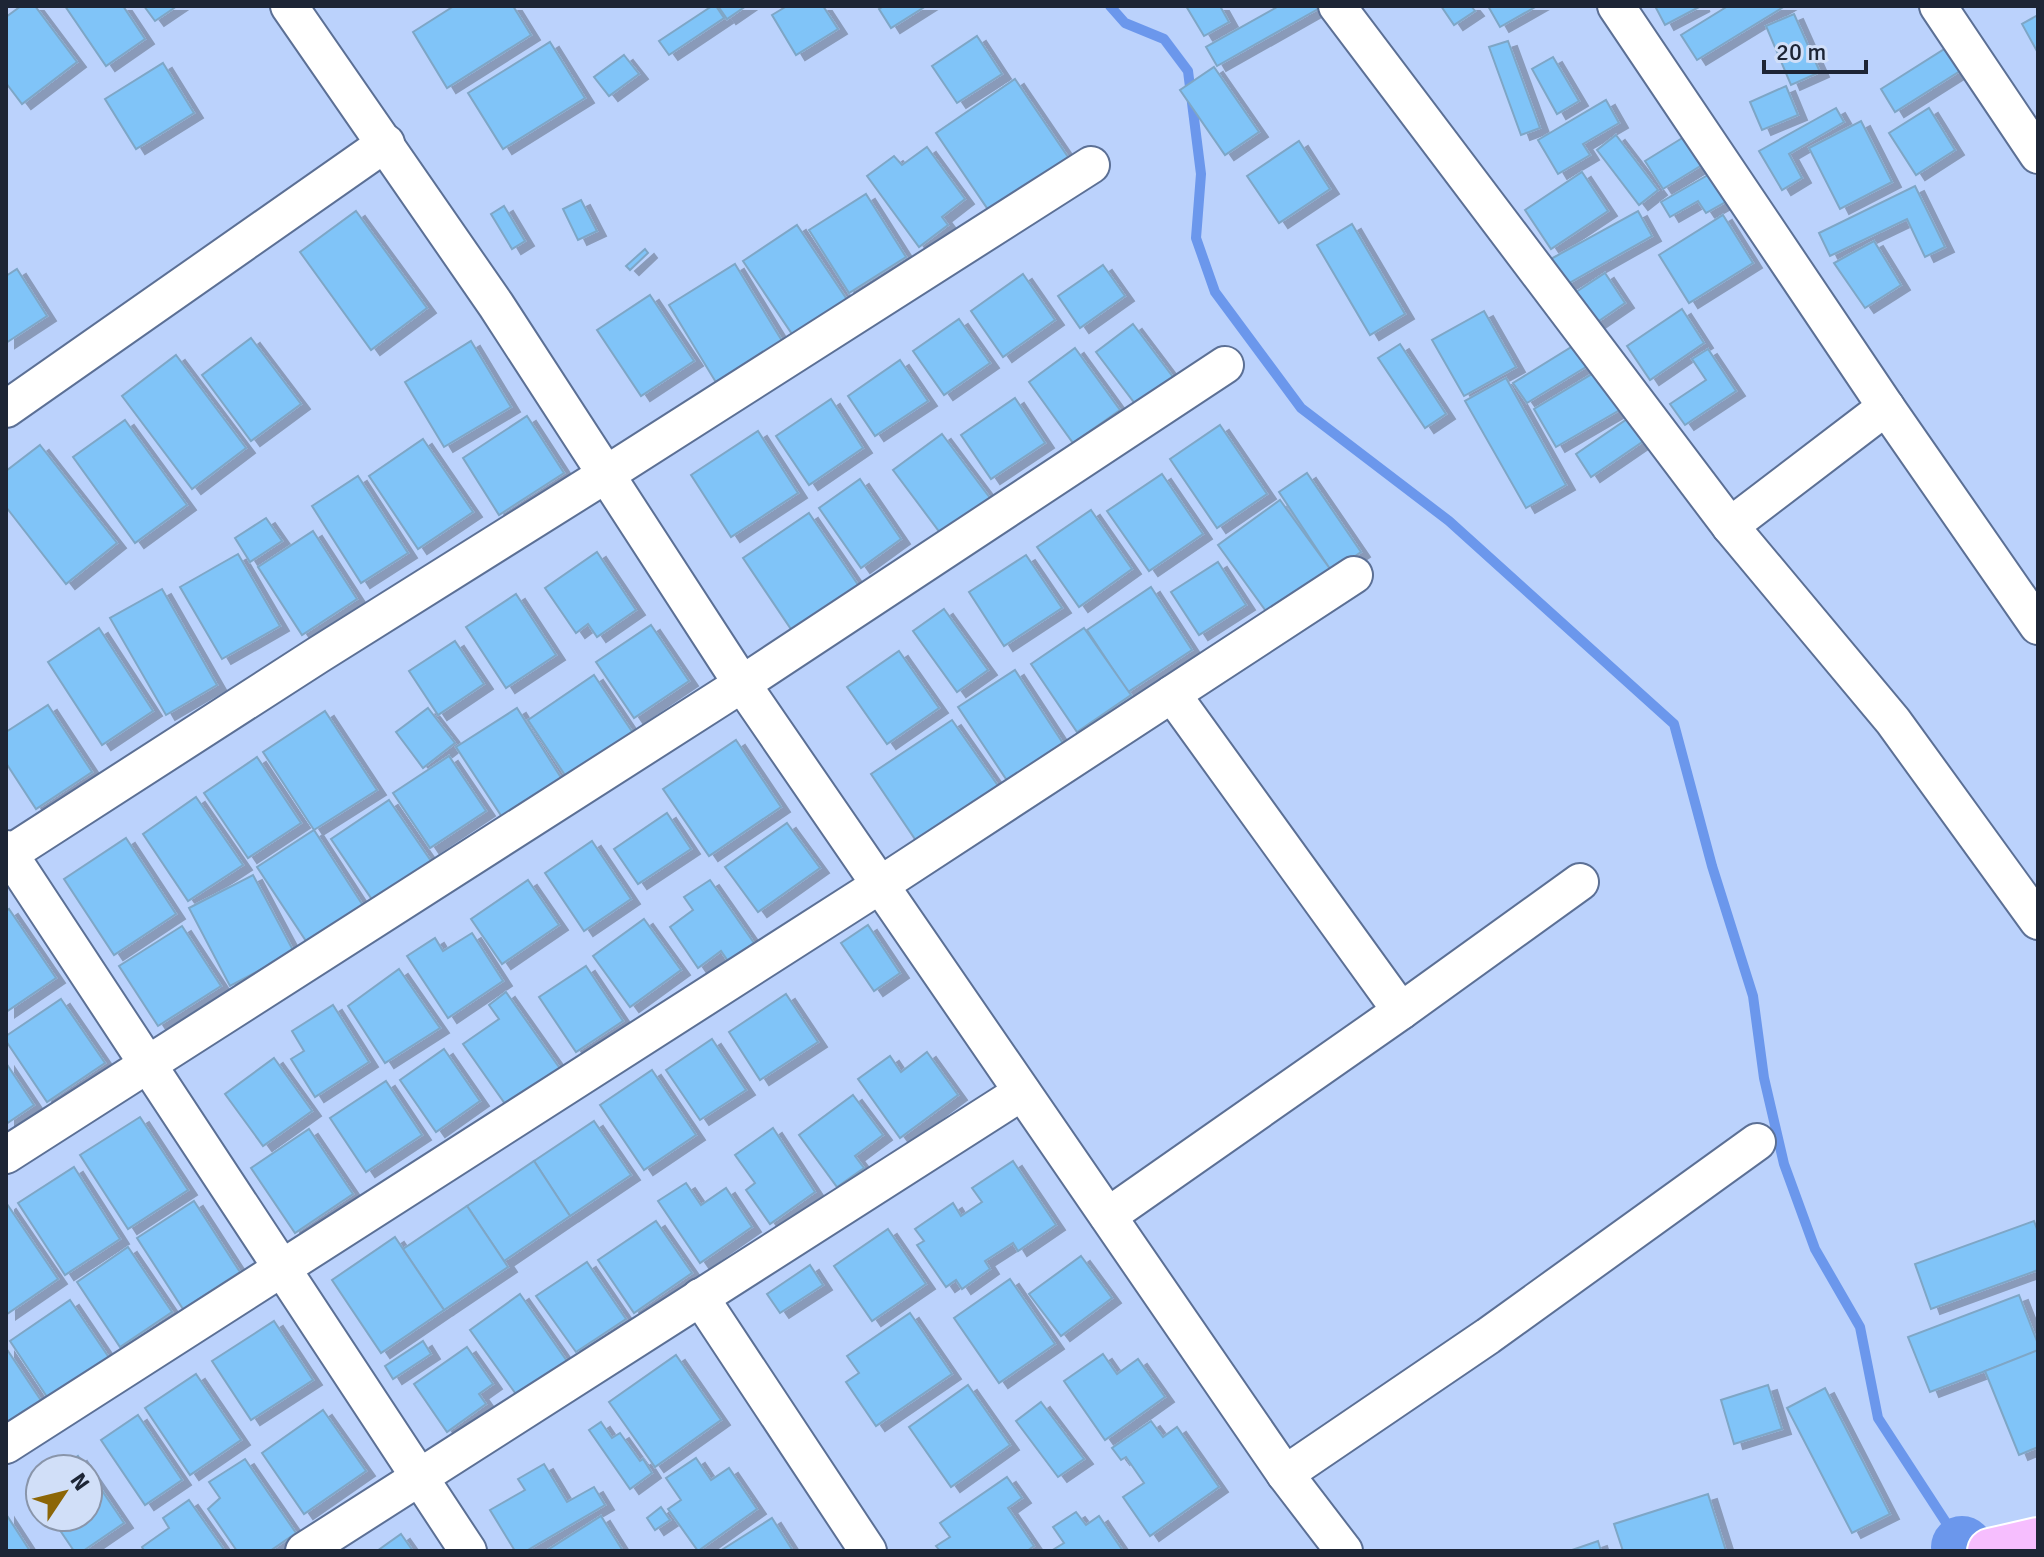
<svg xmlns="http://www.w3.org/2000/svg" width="2044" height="1557" font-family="Signika,sans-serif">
<defs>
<filter id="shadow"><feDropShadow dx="9" dy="5" stdDeviation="0" flood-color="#0004"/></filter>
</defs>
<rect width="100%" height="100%" fill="#bbd2fc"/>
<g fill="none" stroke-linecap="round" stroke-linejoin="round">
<!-- stream -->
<polyline stroke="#6b97ec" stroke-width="10" points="1110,6 1125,23 1164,39 1188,71 1201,174 1196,238 1215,292 1301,408 1449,521 1674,724 1712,866 1753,996 1764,1078 1784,1164 1815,1249 1860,1327 1878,1418 1962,1547"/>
<!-- river -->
<polyline stroke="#6b97ec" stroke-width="62" points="1962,1547 1966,1551"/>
</g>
<!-- building -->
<g fill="#80c4f8" stroke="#7ea6c6" stroke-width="2" filter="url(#shadow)">
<polygon points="21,6 35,6 77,62 22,104 6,83 6,17"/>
<polygon points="65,6 123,6 145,39 106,66"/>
<polygon points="144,6 177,6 155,21"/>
<polygon points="454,6 513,6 531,35 447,88 413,32"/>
<polygon points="712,6 716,6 724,18 669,55 659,41"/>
<polygon points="718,6 746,6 727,19"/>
<polygon points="787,6 823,6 838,29 796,55 772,15"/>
<polygon points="884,6 926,6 891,28 879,9"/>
<polygon points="1186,6 1220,6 1229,22 1204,36"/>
<polygon points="1279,6 1316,6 1318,9 1217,66 1206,47"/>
<polygon points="1441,6 1471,6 1475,11 1454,25"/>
<polygon points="1488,6 1537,6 1500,27"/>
<polygon points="1655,6 1701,6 1665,25"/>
<polygon points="1728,6 1785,6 1697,60 1681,35"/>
<polygon points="1794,14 1820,72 1791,85 1766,26"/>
<polygon points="2038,15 2038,53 2022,24"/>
<polygon points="977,36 1002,74 957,103 932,66"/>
<polygon points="1508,41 1540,128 1521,135 1489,47"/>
<polygon points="550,42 585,98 503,149 468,93"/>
<polygon points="1946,48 1960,71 1895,112 1881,89"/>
<polygon points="624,55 639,74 609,96 594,77"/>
<polygon points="1553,57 1579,101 1557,114 1532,69"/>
<polygon points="163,63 194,113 136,149 105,99"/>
<polygon points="1214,67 1259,132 1225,155 1180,90"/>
<polygon points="1015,79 1068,157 989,211 936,133"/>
<polygon points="1786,86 1798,115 1762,130 1750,102"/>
<polygon points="1606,100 1619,123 1583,144 1590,155 1558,174 1538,140"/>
<polygon points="1836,108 1844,122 1789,154 1802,178 1782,190 1759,151"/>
<polygon points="1929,108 1955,150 1916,175 1889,133"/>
<polygon points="1861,121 1892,182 1840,209 1809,148"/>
<polygon points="1692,132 1710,160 1663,189 1645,161"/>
<polygon points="1616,135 1658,190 1639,205 1597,150"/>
<polygon points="1299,141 1330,189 1279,223 1247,176"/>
<polygon points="927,147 965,199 942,217 948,225 919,247 867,176 894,156 902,165"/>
<polygon points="1720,168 1736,196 1706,213 1698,201 1670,217 1661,202"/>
<polygon points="1582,172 1608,211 1551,249 1525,210"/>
<polygon points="1915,186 1945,247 1925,257 1907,219 1830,256 1819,233"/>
<polygon points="866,194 906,257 849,293 809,230"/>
<polygon points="581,200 597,231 578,240 563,209"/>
<polygon points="504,206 525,241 512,249 491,214"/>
<polygon points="356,211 427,308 371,350 300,252"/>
<polygon points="1638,211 1652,236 1564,286 1549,260"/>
<polygon points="1723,215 1753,263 1689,303 1659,255"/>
<polygon points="1352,224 1405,314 1370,335 1317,245"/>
<polygon points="797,225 850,304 796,340 743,261"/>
<polygon points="1874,241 1901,285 1865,308 1834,263"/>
<polygon points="645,249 648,253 630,270 626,266"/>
<polygon points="735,264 787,349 720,389 669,305"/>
<polygon points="1103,265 1125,296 1080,328 1058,296"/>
<polygon points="17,269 47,316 6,343 6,276"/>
<polygon points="1605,273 1625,303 1593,325 1573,294"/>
<polygon points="1023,274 1055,320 1003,357 971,311"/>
<polygon points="650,295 694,361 641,396 597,330"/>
<polygon points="1682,309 1704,343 1650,380 1627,346"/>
<polygon points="1484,311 1516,367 1464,396 1432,340"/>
<polygon points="959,319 990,363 944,395 913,351"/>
<polygon points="1133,324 1176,381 1139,409 1096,352"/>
<polygon points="251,338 301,404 251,441 202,375"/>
<polygon points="1586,338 1599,359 1527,403 1513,383"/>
<polygon points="471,341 511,407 444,447 405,382"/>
<polygon points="1400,344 1446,414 1425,428 1378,358"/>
<polygon points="1075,348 1120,410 1073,443 1029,382"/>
<polygon points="1708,349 1736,391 1685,425 1670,404 1706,380 1692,359"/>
<polygon points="176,355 246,448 192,489 122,396"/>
<polygon points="900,360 928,401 875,436 848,396"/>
<polygon points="1607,365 1630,404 1556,447 1534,409"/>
<polygon points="1506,378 1566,485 1526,508 1465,401"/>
<polygon points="1015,398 1045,443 991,479 961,435"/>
<polygon points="831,399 863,448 809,485 776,436"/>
<polygon points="1633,415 1648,438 1591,477 1576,454"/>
<polygon points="527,416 564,473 499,515 463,458"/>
<polygon points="125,420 187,505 135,543 73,457"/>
<polygon points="1220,425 1267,494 1217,528 1170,459"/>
<polygon points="758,431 798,493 731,537 691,475"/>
<polygon points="942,434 990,498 941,534 893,470"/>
<polygon points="423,439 473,512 418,549 369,476"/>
<polygon points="40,445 117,543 66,584 6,507 6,471"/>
<polygon points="1307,473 1361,552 1332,572 1279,492"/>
<polygon points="1162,474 1203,534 1149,571 1107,511"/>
<polygon points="358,476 408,553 361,583 312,506"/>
<polygon points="860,479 901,539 861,568 819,508"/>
<polygon points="1280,500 1333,573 1271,618 1218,545"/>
<polygon points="1091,510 1132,569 1079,607 1037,547"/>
<polygon points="809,513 865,595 799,641 743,558"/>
<polygon points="266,518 282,541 250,562 235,538"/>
<polygon points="313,531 357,599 302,635 258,567"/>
<polygon points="597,552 636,610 597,637 588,624 576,633 545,588"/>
<polygon points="238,554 280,626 222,659 180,587"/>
<polygon points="1026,555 1062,608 1004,646 969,592"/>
<polygon points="1218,562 1246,605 1199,635 1171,592"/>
<polygon points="1151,587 1192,650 1128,692 1087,630"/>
<polygon points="162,589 217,685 166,715 110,618"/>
<polygon points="516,594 556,655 506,688 466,627"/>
<polygon points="944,609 988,670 957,692 913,631"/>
<polygon points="651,625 689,681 634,718 596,662"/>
<polygon points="99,628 153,711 102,745 48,662"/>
<polygon points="1084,628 1131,695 1077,732 1031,664"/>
<polygon points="455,641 484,684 438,715 409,671"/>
<polygon points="899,651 939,708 887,744 847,687"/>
<polygon points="1015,670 1068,751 1012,788 958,707"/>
<polygon points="594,675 635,736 569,781 528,720"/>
<polygon points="48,705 92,772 36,809 6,763 6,732"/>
<polygon points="428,708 455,743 423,768 396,732"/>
<polygon points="517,708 565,784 506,823 456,747"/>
<polygon points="325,711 377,790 314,830 263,752"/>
<polygon points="952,720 1001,790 919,845 871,774"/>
<polygon points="736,740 781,807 709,856 663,789"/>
<polygon points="449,756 486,811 430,848 393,793"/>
<polygon points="257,757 301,823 248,858 204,793"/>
<polygon points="196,797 243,865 188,901 143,834"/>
<polygon points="389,800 431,861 373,901 331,839"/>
<polygon points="667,813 691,849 638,884 614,849"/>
<polygon points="787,823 820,868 758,912 725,867"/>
<polygon points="314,830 364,907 308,944 257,867"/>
<polygon points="126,838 176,914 114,955 64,879"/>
<polygon points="592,841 631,899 584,931 545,873"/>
<polygon points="253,875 294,952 230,986 189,908"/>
<polygon points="528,880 559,925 502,964 471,919"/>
<polygon points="710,880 754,943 728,961 721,951 698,968 670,927 693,910 684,897"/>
<polygon points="9,909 56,978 6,1012 6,911"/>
<polygon points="644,919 681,970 630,1007 593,956"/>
<polygon points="868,925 900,973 874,991 841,943"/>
<polygon points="182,926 221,986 158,1026 119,966"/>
<polygon points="472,933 503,981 448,1018 407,956 435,938 443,951"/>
<polygon points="586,966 623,1021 576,1052 539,997"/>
<polygon points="399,969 440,1028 385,1063 348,1006"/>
<polygon points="506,992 561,1070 508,1108 463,1044 499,1019 489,1005"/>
<polygon points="786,994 818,1042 760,1080 729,1032"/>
<polygon points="61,999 105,1063 47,1102 6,1041 6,1036"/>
<polygon points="333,1005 369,1062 315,1097 291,1059 304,1051 292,1031"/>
<polygon points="712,1039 746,1090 700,1120 666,1070"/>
<polygon points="444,1049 480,1101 436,1132 400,1080"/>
<polygon points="927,1052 958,1095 900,1138 858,1079 890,1056 901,1072"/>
<polygon points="274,1058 312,1111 263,1146 225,1094"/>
<polygon points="6,1063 34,1105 6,1124"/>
<polygon points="652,1070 696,1135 644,1170 600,1105"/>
<polygon points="386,1081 422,1135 366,1172 330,1118"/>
<polygon points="853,1095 883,1135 855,1156 864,1168 837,1187 799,1135"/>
<polygon points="140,1117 188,1190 128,1229 80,1155"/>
<polygon points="594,1121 631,1175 570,1216 534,1161"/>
<polygon points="773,1128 815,1192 770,1224 746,1190 755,1183 735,1155"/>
<polygon points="309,1129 353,1194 295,1233 251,1168"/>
<polygon points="534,1161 570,1216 504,1261 467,1206"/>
<polygon points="1013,1161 1056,1225 1018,1251 1013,1243 985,1261 990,1269 962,1289 956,1280 946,1287 917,1245 924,1241 915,1229 953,1203 961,1216 982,1202 972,1188"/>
<polygon points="74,1167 120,1239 65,1275 18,1203"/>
<polygon points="686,1183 701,1205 726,1188 752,1227 700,1263 658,1201"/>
<polygon points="194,1201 240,1272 183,1309 137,1238"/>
<polygon points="7,1204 58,1279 7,1314 6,1205"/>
<polygon points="467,1206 508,1267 444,1310 403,1249"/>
<polygon points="656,1221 692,1273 634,1313 598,1260"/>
<polygon points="2034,1221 2038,1232 2038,1270 1931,1309 1915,1264"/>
<polygon points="888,1229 926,1284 872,1321 834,1266"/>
<polygon points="395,1237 444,1310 381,1353 332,1280"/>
<polygon points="128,1247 172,1312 120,1347 77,1282"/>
<polygon points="1081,1256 1112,1298 1061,1336 1029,1294"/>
<polygon points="587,1262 626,1319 576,1352 536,1296"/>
<polygon points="810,1265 823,1285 780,1313 767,1294"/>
<polygon points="1010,1279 1055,1344 999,1383 954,1318"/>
<polygon points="520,1294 569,1364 518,1397 470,1330"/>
<polygon points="2019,1295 2038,1344 2038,1351 1930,1392 1908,1337"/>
<polygon points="70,1300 114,1365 53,1406 10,1341"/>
<polygon points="910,1313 952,1374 876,1426 846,1382 859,1373 847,1356"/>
<polygon points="274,1321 313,1380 251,1420 212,1361"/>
<polygon points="423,1341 431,1354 393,1379 385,1366"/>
<polygon points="467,1347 493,1384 479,1394 486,1404 447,1432 414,1384"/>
<polygon points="6,1348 46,1408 6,1434"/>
<polygon points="2038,1350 2038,1447 2019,1455 1985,1371"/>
<polygon points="1103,1354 1117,1374 1138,1359 1165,1397 1105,1440 1064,1381"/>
<polygon points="676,1355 721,1420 655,1467 609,1402"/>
<polygon points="196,1374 241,1440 190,1475 145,1408"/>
<polygon points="968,1385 1010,1445 951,1487 909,1427"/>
<polygon points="1768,1385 1782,1429 1734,1444 1721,1400"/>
<polygon points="1825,1388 1890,1514 1852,1533 1787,1408"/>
<polygon points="1041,1402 1084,1459 1058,1477 1016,1421"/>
<polygon points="323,1410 366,1471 304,1514 262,1453"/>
<polygon points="138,1415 182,1480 145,1505 101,1440"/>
<polygon points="1151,1421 1163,1437 1177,1427 1219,1487 1150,1536 1123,1497 1144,1483 1126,1457 1121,1460 1112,1448"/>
<polygon points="601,1422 612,1438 620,1433 640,1461 643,1459 652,1473 630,1489 589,1430"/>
<polygon points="78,1456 87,1469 59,1469"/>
<polygon points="696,1458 711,1480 729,1468 757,1509 698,1551 668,1509 681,1500 666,1478"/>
<polygon points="245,1459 296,1533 270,1551 237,1551 208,1509 220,1498 209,1482"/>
<polygon points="544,1464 567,1502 594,1487 605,1505 526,1551 515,1551 490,1510 525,1490 518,1479"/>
<polygon points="88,1470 124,1523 83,1551 74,1551 51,1517 88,1517"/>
<polygon points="1007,1477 1022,1498 1008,1508 1034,1546 1027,1551 940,1551 936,1546 950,1537 940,1523"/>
<polygon points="1708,1494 1726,1551 1623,1551 1614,1524"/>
<polygon points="189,1500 225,1551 144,1551 142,1547 169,1528 163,1518"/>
<polygon points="661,1507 670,1520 655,1530 647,1518"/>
<polygon points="1076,1512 1086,1525 1099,1516 1123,1551 1051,1551 1064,1543 1053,1527"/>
<polygon points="6,1514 30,1551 6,1551"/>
<polygon points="601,1516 623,1551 546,1551"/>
<polygon points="772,1518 793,1551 720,1551"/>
<polygon points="401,1534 413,1551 377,1551"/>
<polygon points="1598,1541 1601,1551 1572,1551 1572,1550"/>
</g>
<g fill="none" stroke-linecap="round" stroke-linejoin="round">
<defs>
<g id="minor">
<polyline points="289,6 496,305 742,684 1285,1474 1344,1551"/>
<polyline points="1337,6 1730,526 1893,721 2038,921"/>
<polyline points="1616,6 1886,407 2038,626"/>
<polyline points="1938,6 2038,155"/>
<polyline points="6,409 386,143"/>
<polyline points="1730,526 1886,407"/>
<polyline points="1172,694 1401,1011"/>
<polyline points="6,849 468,1551"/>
<polyline points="6,856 318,655 605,475 1091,165"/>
<polyline points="6,1155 742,684 1225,365"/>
<polyline points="1108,1216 1401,1011 1580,882"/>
<polyline points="700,1297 868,1551"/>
<polyline points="6,1445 880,885 1354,575"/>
<polyline points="1285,1474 1488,1336 1757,1142"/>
<polyline points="304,1551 1022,1092"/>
</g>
<polyline id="major" points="1990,1551 2038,1540"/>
</defs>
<!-- minor casing -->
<use href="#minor" stroke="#5c7095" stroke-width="40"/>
<!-- major casing -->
<use href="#major" stroke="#fff" stroke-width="48"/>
<!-- minor -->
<use href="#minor" stroke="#fff" stroke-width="36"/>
<!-- major -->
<use href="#major" stroke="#f6befe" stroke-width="44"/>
</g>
<!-- border -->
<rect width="2044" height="1557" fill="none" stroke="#1d2535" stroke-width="16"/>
<!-- north arrow -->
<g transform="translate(64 1493) rotate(55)"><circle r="38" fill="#d1dff8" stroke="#8995aa" stroke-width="2"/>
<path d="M0-6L14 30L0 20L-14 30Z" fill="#8c6607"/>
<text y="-12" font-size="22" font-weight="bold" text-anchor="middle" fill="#1d2535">N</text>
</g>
<!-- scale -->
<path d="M1764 60v12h102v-12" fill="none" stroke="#1d2535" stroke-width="4"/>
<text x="1776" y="60" font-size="24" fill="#1d2535" stroke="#d1dff8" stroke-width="6" paint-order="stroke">20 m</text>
</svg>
